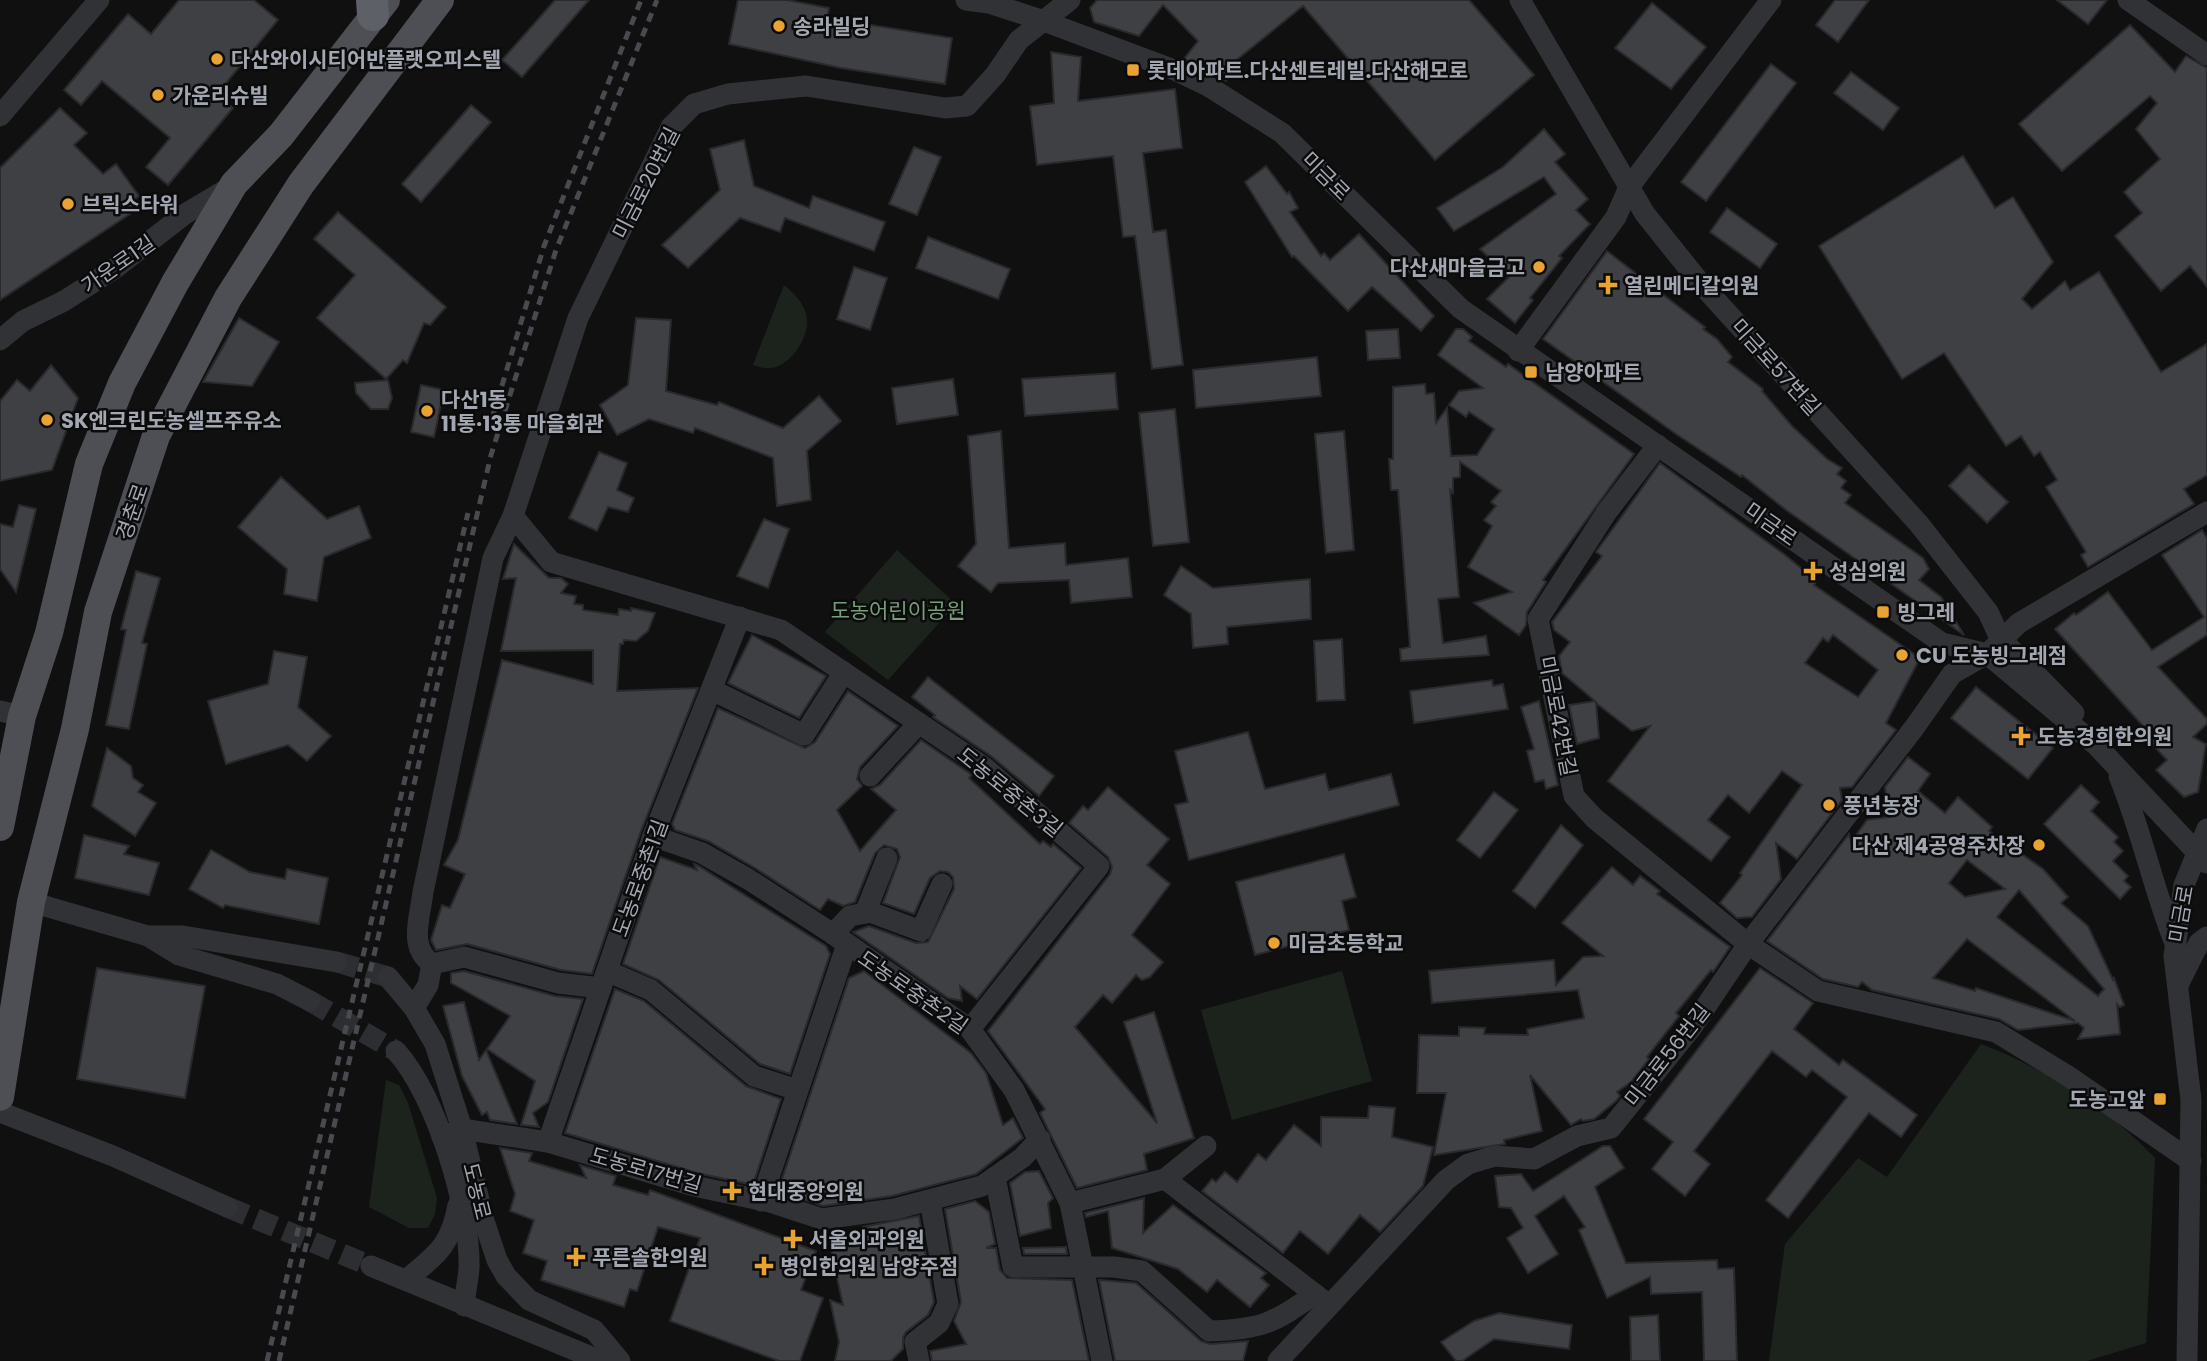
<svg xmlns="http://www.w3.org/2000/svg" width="2207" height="1361" font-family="Poppins,'Noto Sans KR',sans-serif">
<rect width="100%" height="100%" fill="#101011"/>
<!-- green -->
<g fill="#1c231d">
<path d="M 784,285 C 795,294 807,306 807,321 C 808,340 788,368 769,368 C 764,369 757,366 753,365 Z"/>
<polygon points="897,550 956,604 888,680 825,632"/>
<polygon points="1342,971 1372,1081 1232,1120 1201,1010"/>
<path d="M 1981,1044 C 2044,1068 2109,1109 2155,1158 L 2146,1343 L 2087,1361 L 1769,1361 L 1785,1244 L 1858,1158 L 1887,1177 Z"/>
<polygon points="386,1080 399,1085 408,1103 437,1198 435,1214 428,1228 409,1228 369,1207"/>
</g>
<!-- building -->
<g fill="#3f4044" stroke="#2a2a2d" stroke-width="2" fill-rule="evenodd">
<polygon points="179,0 254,0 278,20 217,94 233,108 168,185 146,167 170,138 102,81 81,105 64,90 128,14 151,34"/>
<polygon points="555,0 589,0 522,77 502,60"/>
<polygon points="738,0 787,0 829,8 827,18 952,38 945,84 841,68 729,44"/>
<polygon points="1097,0 1469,0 1534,75 1435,160 1303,6 1234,62 1237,65 1226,81 1184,59 1198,41 1163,5 1139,36 1094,22 1090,8"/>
<polygon points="1835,0 1869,0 1838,42 1816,25"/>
<polygon points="2057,0 2107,0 2088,24"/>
<polygon points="1652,3 1706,47 1671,89 1615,48"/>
<polygon points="2130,25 2175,72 2186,56 2207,68 2207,287 2190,266 2161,291 2115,236 2142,213 2124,192 2160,159 2136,129 2157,103 2150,96 2062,171 2019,124"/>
<polygon points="1051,52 1081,57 1078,101 1175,89 1182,148 1143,153 1153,232 1166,230 1183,365 1152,369 1135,236 1123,237 1113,156 1037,165 1030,106 1054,103"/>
<polygon points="1771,64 1796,83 1706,201 1681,182"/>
<polygon points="1851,72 1899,108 1883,130 1834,93"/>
<polygon points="471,105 491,122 421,202 402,184"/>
<polygon points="60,108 87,133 74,145 103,174 116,164 139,196 134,200 139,208 0,300 0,168"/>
<polygon points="1544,129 1565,154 1555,162 1588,199 1576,210 1590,224 1559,256 1562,258 1530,298 1533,300 1515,323 1487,299 1509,277 1480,249 1556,194 1544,177 1454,231 1437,208 1503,167"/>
<polygon points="744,140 754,186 809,208 813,196 885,222 874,251 785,218 780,232 740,218 688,268 662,245 720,190 710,149"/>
<polygon points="914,147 941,157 917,215 889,204"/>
<polygon points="1963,156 1995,208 2013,197 2053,262 2022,299 2032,309 2065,281 2070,290 2099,272 2161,372 2207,344 2207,475 2184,489 2194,504 2088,567 2081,555 2086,552 2046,487 2057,480 2040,452 2034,456 2021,436 2006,446 1944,353 1902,379 1819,246"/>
<polygon points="1266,166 1287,194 1289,192 1298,208 1290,212 1321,256 1324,253 1330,260 1359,234 1434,316 1421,331 1372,287 1348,311 1294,256 1292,257 1245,182"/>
<polygon points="1727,208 1777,244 1760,268 1710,232"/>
<polygon points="338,212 446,307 430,325 424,323 407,363 403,360 386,379 317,318 355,275 314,239"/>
<polygon points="928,237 1010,269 998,299 916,268"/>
<polygon points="1607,251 1705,327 1703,329 1717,339 1732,357 1728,362 1763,389 1762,391 1792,426 1827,459 1842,468 1837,474 1846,481 1841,488 1851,495 1845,503 1923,558 1929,569 1919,580 1941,597 1964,635 1786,510 1742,475 1741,477 1676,434 1543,339"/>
<polygon points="854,267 887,278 870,330 837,319"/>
<polygon points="239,318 279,342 252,386 203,382"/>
<polygon points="636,318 671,320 666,391 717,405 719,402 783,428 819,396 841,421 807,451 811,500 777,506 773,458 695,428 693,433 649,419 617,435 600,405 628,385"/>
<polygon points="1398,329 1400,358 1368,360 1366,331"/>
<polygon points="1456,329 1463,329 1472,337 1469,341 1506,367 1508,364 1634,454 1543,580 1546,582 1527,612 1526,625 1519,635 1474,603 1512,592 1468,567 1492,526 1484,520 1496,506 1491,502 1501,491 1460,462 1460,477 1453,478 1453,493 1450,490 1459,597 1438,599 1443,643 1486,636 1489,655 1401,661 1400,649 1410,647 1398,490 1391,490 1389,459 1393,459 1393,387 1425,384 1426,394 1434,393 1436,423 1447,408 1451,456 1477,455 1494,429 1469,412 1466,417 1449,405 1459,391 1483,388 1438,355"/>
<polygon points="1317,357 1321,396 1196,408 1193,370"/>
<polygon points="51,365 78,398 52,470 0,481 0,401 17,380 30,391"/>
<polygon points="1115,373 1118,409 1025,416 1022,379"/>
<polygon points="953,379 958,415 897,424 892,388"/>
<polygon points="388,380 392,398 388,409 371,409 356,393 355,383"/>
<polygon points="421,385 444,390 434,437 411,432"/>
<polygon points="1175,409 1189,542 1153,546 1139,413"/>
<polygon points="1001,431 1009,548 1065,543 1066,565 1128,558 1132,597 1071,603 1069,580 998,583 991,592 958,566 976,544 968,436"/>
<polygon points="1344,431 1354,550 1326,553 1315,434"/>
<polygon points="599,452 627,463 617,490 634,498 628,512 608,507 597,531 569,518"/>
<path d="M 1660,463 L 1785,555 L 1817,581 L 1814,585 L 1920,658 L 1886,723 L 1896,730 L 1852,787 L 1840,788 L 1842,800 L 1797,859 L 1776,843 L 1781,879 L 1752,917 L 1737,918 L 1720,903 L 1742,875 L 1740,873 L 1802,785 L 1782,771 L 1749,813 L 1728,795 L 1708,820 L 1730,837 L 1711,861 L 1608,781 L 1650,726 L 1632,731 L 1596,703 L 1599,738 L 1577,744 L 1569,705 L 1595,701 L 1562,673 L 1559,656 L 1570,642 L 1554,630 L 1552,622 L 1602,556 L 1596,552 ZM 1833,635 L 1878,670 L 1858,697 L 1805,663 L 1823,638 L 1828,642 Z"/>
<polygon points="1969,465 2008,502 1987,523 1949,486"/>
<polygon points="281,477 327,519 359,506 371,538 324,557 317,601 284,594 287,569 238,527"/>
<polygon points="19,505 36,509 16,592 0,569 0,524 13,527"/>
<polygon points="764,519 789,529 768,588 737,576"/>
<polygon points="2202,530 2207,538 2207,635 2158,667 2207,719 2207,724 2193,737 2206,744 2198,792 2184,797 2156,770 2167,760 2140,731 2144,727 2055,629 2074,613 2076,615 2108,592 2152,650 2204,617 2162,555"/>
<polygon points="514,544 549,578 561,578 568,584 561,593 576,596 574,604 583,605 583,610 618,615 619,609 631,611 631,608 655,613 648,631 636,641 624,640 623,644 620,644 617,691 698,688 641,831 592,974 561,970 467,944 436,950 431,940 442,905 450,908 465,874 444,865 458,840 502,660 593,684 593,650 501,651 516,578 503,579"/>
<polygon points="1181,566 1213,588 1310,579 1311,619 1227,627 1228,644 1193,648 1191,614 1164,595"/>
<polygon points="136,571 160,578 142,643 147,644 129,729 106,725 126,630 121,629"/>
<polygon points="752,635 826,676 799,718 728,683"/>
<polygon points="1342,639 1345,700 1317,701 1314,641"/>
<polygon points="274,651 307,657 298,707 331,736 307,761 288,745 226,764 208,701 268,684"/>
<polygon points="928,677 1054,776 1039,796 991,756 933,717 935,715 912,697"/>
<polygon points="1492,680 1493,686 1503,684 1508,709 1414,723 1410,691"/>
<polygon points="1976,687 2053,748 2028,779 1951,718"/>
<polygon points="848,691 898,726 860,767 857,779 862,786 837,810 860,851 896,810 871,789 880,785 921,740 972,775 969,778 1040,844 1043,841 1051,847 1053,844 1081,868 977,999 960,986 962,1001 948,998 853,932 869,926 916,943 928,942 954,889 953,877 948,872 940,871 930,878 914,914 883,903 900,857 897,849 884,845 875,853 855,902 843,906 828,899 820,910 755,868 708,841 675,830 672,824 718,708 805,748 815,742"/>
<polygon points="1539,701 1558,785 1546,789 1544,780 1535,782 1527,751 1534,749 1521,707"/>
<polygon points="1248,732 1265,789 1325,774 1329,790 1391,774 1399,805 1189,860 1175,805 1188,802 1175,751"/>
<polygon points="107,748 131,766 133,778 143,785 138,792 156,803 135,836 92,806"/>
<path d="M 1908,757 L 1930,774 L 1918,791 L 1945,813 L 1958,797 L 1992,827 L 1989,831 L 2043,869 L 2068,897 L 2061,903 L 2088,926 L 2113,980 L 2114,978 L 2124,1005 L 2120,1007 L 2117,1004 L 2120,1034 L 2078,1039 L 2084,1028 L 2078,1023 L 2018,1030 L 1999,1019 L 1872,990 L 1862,982 L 1858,987 L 1823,979 L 1767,941 L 1849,834 L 1851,842 L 1867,820 L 1889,817 L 1885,787 ZM 1967,860 L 2005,889 L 1965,897 L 1949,883 ZM 2019,890 L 2104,989 L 2098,996 L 1997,917 ZM 1967,939 L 2075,1021 L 1976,988 L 1975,991 L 1933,978 Z"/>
<polygon points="2081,785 2099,802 2091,811 2118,837 2114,842 2123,851 2113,861 2128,876 2124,881 2131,887 2120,899 2044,824"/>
<polygon points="1108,787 1169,839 1147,865 1170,884 1132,935 1163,962 1150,977 1142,980 1136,975 1112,1003 1103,995 1075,1027 1157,1123 1124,1022 1154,1012 1194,1138 1144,1154 1147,1170 1077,1188 1040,1113 1045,1109 988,1031 1110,874 1112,867 1108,857 1069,823 1083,806 1088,810"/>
<polygon points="1494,792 1518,810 1480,858 1457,840"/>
<polygon points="1561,825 1583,845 1535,908 1513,891"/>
<polygon points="84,835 129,846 124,854 159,863 149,895 75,878"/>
<polygon points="211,850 250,872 285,879 287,869 328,878 319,924 225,905 223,908 189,889"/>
<polygon points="1344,854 1356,897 1342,901 1349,930 1255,955 1236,882"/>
<polygon points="660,857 697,870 694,864 697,865 826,946 830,954 790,1074 760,1064 659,980 623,964"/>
<polygon points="1612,867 1633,885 1640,876 1660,891 1657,894 1730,947 1713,972 1711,970 1676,1013 1679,1016 1647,1057 1649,1059 1631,1082 1617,1092 1620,1096 1616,1101 1594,1119 1583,1121 1581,1119 1571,1125 1530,1075 1542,1131 1504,1140 1505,1144 1434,1155 1446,1093 1417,1093 1419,1035 1459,1036 1459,1027 1485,1028 1484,1034 1528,1035 1527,1029 1584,1018 1578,990 1432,1003 1429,971 1554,960 1556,985 1583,957 1603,956 1562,923"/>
<polygon points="97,968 205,986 185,1098 77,1079"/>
<polygon points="1760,968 1813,1003 1794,1029 1839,1065 1843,1060 1917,1115 1901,1137 1869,1113 1788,1218 1766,1200 1847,1097 1812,1070 1806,1077 1772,1051 1694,1151 1710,1164 1685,1196 1652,1169 1673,1142 1644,1119"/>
<polygon points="464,971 555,996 583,999 548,1102 533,1113 539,1127 521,1125 535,1081 487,1049 510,1016 451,983 451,973"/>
<polygon points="864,971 971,1053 986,1073 1003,1125 1013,1118 1023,1138 976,1174 892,1196 823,1206 778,1191 849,978"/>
<polygon points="615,989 644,1001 746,1086 781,1099 753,1185 697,1173 565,1133"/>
<polygon points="464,1002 479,1060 486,1050 517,1124 490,1120 487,1112 482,1115 462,1076 443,1006"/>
<polygon points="1369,1106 1395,1108 1392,1137 1433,1147 1423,1186 1380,1232 1360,1215 1328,1254 1300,1231 1283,1253 1202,1191 1212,1179 1216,1182 1225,1172 1237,1182 1258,1154 1266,1160 1294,1125 1321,1146 1321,1117 1368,1118"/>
<polygon points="1603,1146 1610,1146 1624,1168 1595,1187 1626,1263 1717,1260 1718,1269 1734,1268 1737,1361 1704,1361 1702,1292 1651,1294 1650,1277 1607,1298 1579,1230 1585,1227 1564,1196 1535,1216 1558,1254 1528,1273 1507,1238 1523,1228 1511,1208 1499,1207 1495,1176 1521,1174 1533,1191"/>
<polygon points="500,1148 532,1153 529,1161 586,1178 580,1165 616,1176 613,1185 648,1195 650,1190 816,1251 801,1290 823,1298 800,1361 779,1361 670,1321 700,1238 658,1227 637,1291 630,1289 624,1307 541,1280 547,1261 523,1253 534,1220 510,1211 515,1194"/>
<polygon points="1039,1171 1053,1198 1048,1203 1051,1228 1020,1236 1010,1183 1025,1172"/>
<polygon points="1144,1198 1143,1233 1173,1205 1266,1273 1261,1278 1269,1285 1250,1307 1217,1280 1207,1292 1178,1269 1112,1248 1108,1211 1086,1217 1085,1213"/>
<polygon points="975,1201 989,1212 995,1244 986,1248 996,1248 1000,1270 1007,1278 1072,1280 1089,1361 932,1361 930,1351 966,1344 954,1321 961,1302 945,1209"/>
<polygon points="919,1216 934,1302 928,1315 906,1332 903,1338 903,1349 891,1361 835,1361 839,1342 830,1300 843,1305 829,1241 876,1230 862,1227"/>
<polygon points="1066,1247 1067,1254 1024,1254 1023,1248"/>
<polygon points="1099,1280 1136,1283 1201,1341 1210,1344 1248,1341 1243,1361 1115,1361"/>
<polygon points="1499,1313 1572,1325 1569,1349 1494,1339 1462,1361 1456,1361 1441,1342 1474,1321"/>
<polygon points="1658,1315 1660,1361 1631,1361 1630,1317"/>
</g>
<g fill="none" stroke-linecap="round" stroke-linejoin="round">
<!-- minor-tunnel -->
<g stroke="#2d2e31" stroke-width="21" stroke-dasharray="21 10" stroke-linecap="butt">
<polyline points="337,962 388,977"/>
<polyline points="310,1001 396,1051"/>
<polyline points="227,1207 371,1266"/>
</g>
<!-- minor -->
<g stroke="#313236" stroke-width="21">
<polyline points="966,0 989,3 1041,20 1177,71 1208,86 1282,133 1461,309 1942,643 1987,654 2096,745 2207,863"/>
<polyline points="1520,0 1645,214 1702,285 1919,524 1988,612 2000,638 2074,713"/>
<polyline points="2128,0 2207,55"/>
<polyline points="0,116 99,0"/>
<polyline points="0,340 23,321 64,301 114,269 185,214 232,186"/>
<polyline points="1518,351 1616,217 1629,187 1771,0"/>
<polyline points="1658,445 1606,513 1538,619 1574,796 1594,818 1748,944 1818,991 1996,1032 2068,1076 2191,1161"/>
<polyline points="513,516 551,562 781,630 984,767 1099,866 970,1029"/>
<polyline points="712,690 804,735 844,672"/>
<polyline points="0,711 22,716"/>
<polyline points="870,776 919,723"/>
<path d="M 2119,776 C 2141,830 2153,887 2174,941"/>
<polyline points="653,836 702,853 748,879 833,934 970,1029 1014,1090 1070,1203 1102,1361"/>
<polyline points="31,902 148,936 179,955 277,984 310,1001"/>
<polyline points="865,913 887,858"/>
<polyline points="833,934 850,916 870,912 921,931 942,884"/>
<polyline points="148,936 183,936 337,962"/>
<polyline points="607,971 651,990 754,1076 797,1090"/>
<polyline points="388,977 414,1008 435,1044 462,1129 484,1221 497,1260 506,1276 529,1300 594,1330 620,1361"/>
<polyline points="2178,985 2199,943 2207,937"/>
<path d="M 601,988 L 558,983 L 464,957 L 432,964 C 408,947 420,918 423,892 L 493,558 L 513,516 L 578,318 L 671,127 L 694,104 L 728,94 L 806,86 L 945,108 L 967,106 L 995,75 L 1019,40 L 1070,0"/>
<polyline points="414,1008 428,985 432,964"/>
<path d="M 396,1051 C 436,1095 471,1209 469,1268 C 468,1281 465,1294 464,1306"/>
<polyline points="0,1112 113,1156 227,1207"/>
<polyline points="442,1137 462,1129 548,1142 694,1186 770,1202 822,1219 895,1209 982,1186 1022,1158 1040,1139"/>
<polyline points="548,1142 653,836 740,617"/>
<path d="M 995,1177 L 1013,1267 L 1114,1267 L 1142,1271 L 1209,1331 C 1262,1329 1272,1324 1315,1294"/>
<polyline points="1165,1179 1324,1301"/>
<polyline points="761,1201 847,944"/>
<polyline points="1070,1203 1165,1179 1206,1146"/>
<polyline points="371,1266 601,1361"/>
<path d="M 406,1280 C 436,1255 451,1246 458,1205"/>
<polyline points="919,1361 915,1342 939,1323 948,1304 930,1200"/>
<polyline points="1278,1361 1446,1180 1468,1164 1495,1156 1534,1159 1577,1136 1611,1128 1692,1027 1748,944 1914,728 1952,674 1987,654 2019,623 2207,512"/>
<polyline points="2187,1361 2191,1100 2174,956 2184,885 2207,829"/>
</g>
<!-- major -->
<g stroke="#4d4f55" stroke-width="28">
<polyline points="0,827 22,716 49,633 89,464 122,383 175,283 234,184 281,135 386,0"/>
<polyline points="0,1097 31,902 75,729 98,612 156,436 228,298 301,184 440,0"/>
</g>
<!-- highway -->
<polyline stroke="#5d6067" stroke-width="32" points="372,0 373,15"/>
<!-- rail -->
<g stroke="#484a4f" stroke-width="5" stroke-dasharray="9 7" stroke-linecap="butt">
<polyline points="488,432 544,246 641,0"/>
<polyline points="267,1361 468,513"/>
<polyline points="279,1361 491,455 556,250 657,0"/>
</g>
</g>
<!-- markers -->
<g fill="#e8a331" stroke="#0b0b0c" stroke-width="2.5">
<circle cx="779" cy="26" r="7"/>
<circle cx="217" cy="59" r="7"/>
<rect x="1126" y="63" width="14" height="14" rx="3.5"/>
<circle cx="158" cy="95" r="7"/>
<circle cx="68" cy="204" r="7"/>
<circle cx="1539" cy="267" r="7"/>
<path d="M1604.5 274.5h7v7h7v7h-7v7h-7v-7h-7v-7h7z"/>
<rect x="1524" y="365" width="14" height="14" rx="3.5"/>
<circle cx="427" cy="411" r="7"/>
<circle cx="47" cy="420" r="7"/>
<path d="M1809.5 560.5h7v7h7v7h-7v7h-7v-7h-7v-7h7z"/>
<rect x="1876" y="605" width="14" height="14" rx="3.5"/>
<circle cx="1902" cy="655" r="7"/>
<path d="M2017.5 725.5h7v7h7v7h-7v7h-7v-7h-7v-7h7z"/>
<circle cx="1829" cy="805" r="7"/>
<circle cx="2039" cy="845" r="7"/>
<circle cx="1274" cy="943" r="7"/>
<rect x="2153" y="1092" width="14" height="14" rx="3.5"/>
<path d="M728.5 1180.5h7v7h7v7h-7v7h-7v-7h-7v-7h7z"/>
<path d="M789.5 1228.5h7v7h7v7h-7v7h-7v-7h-7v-7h7z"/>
<path d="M572.5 1246.5h7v7h7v7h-7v7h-7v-7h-7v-7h7z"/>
<path d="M760.5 1255.5h7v7h7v7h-7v7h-7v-7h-7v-7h7z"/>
</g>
<g text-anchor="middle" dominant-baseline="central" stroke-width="5" stroke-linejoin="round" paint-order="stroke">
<!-- poi labels -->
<g font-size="21" font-weight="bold" fill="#a2a7b1" stroke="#0b0b0c" text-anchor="start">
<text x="793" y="26">송라빌딩</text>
<text x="231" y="59">다산와이시티어반플랫오피스텔</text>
<text x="1147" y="70">롯데아파트.다산센트레빌.다산해모로</text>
<text x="172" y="95">가운리슈빌</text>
<text x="82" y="204">브릭스타워</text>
<text x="1525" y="267" text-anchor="end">다산새마을금고</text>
<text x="1624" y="285">열린메디칼의원</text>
<text x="1545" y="372">남양아파트</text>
<text x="441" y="399">다산1동<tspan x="441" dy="24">11통·13통 마을회관</tspan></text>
<text x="61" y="420">SK엔크린도농셀프주유소</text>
<text x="1829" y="571">성심의원</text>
<text x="1897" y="612">빙그레</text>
<text x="1916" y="655">CU 도농빙그레점</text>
<text x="2037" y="736">도농경희한의원</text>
<text x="1843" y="805">풍년농장</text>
<text x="2025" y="845" text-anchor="end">다산 제4공영주차장</text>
<text x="1288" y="943">미금초등학교</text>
<text x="2146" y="1099" text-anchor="end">도농고앞</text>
<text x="748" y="1191">현대중앙의원</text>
<text x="809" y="1239">서울외과의원</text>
<text x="592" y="1257">푸른솔한의원</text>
<text x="780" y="1266">병인한의원 남양주점</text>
</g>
<!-- street labels -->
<g font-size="21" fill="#a2a7b1" stroke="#0b0b0c">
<text transform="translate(1326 176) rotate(45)">미금로</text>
<text transform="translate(646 183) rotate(-63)">미금로20번길</text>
<text transform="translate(118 264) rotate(-35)">가운로1길</text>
<text transform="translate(1776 367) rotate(48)">미금로57번길</text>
<text transform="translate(132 512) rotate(-71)">경춘로</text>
<text transform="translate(1771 524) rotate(35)">미금로</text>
<text transform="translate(1558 716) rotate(79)">미금로42번길</text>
<text transform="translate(1010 792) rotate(39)">도농로중촌3길</text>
<text transform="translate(640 878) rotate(-70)">도농로중촌1길</text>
<text transform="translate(2181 914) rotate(-80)">미금로</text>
<text transform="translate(913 992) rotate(35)">도농로중촌2길</text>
<text transform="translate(1667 1055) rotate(-52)">미금로56번길</text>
<text transform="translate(646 1170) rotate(16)">도농로17번길</text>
<text transform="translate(477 1191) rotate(76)">도농로</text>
</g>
<!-- park labels -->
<g font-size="21" fill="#799c7a" stroke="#0b0b0c">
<text x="898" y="610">도농어린이공원</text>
</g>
</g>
</svg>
